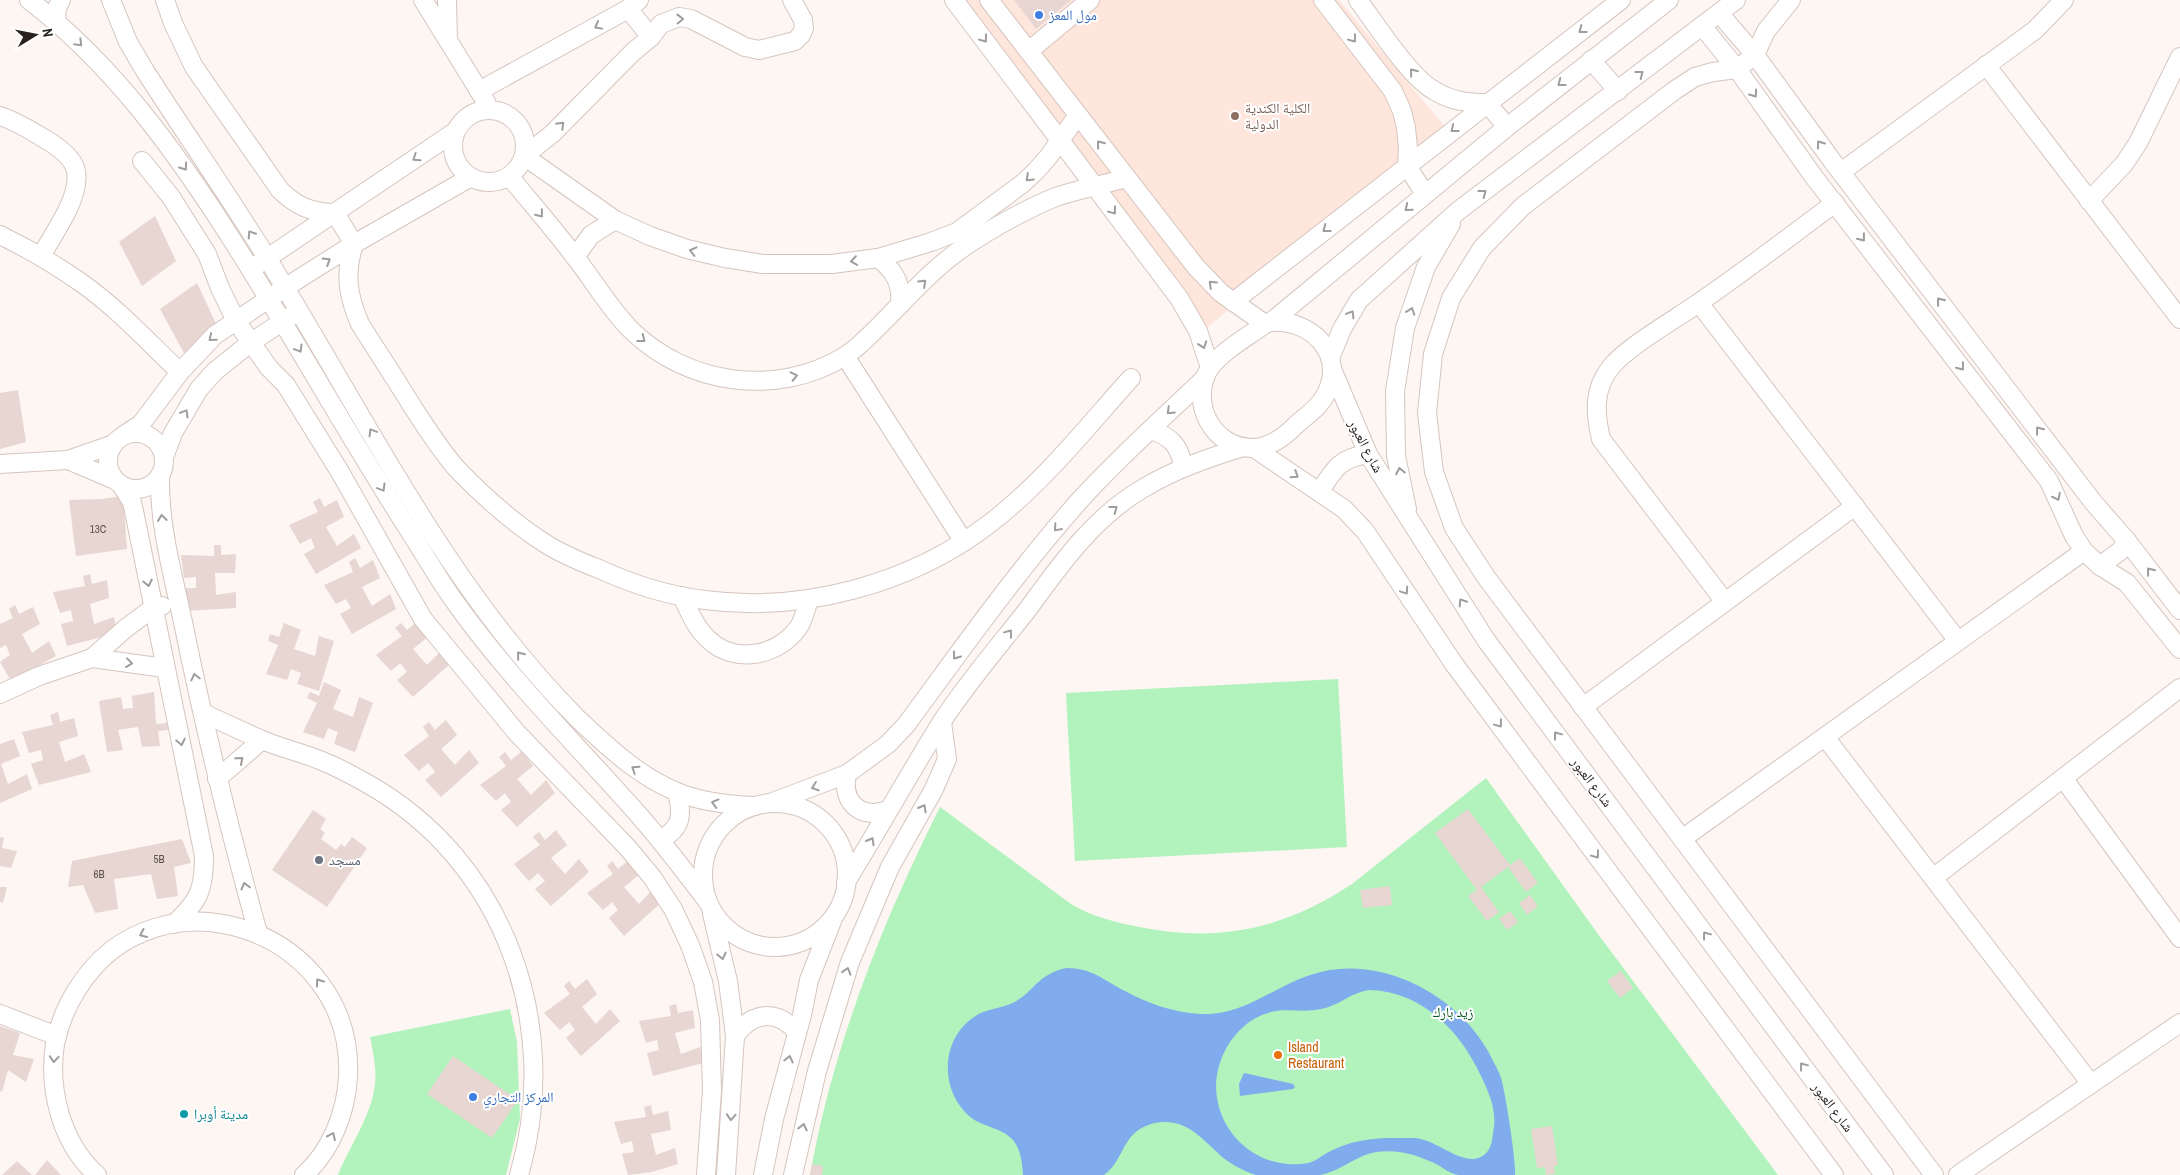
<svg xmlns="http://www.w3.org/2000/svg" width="2180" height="1175" font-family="'Archivo Narrow','Noto Naskh Arabic',sans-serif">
<rect width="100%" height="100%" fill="#fdf6f3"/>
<!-- built -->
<polygon fill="#ffe6dc" points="962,0 1339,0 1446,128 1203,331 1190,300"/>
<!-- green -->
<g fill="#b2f2bc">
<polygon points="1338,679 1347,847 1075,861 1066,693"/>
<path d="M 1486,778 L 1598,934 L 1778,1175 L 810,1175 C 833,1046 882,923 940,807 L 1071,904 C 1093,917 1115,922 1139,927 C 1219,943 1284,929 1352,884 Z"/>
<path d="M 510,1009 L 517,1042 L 520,1119 L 506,1175 L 338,1175 C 352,1140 379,1107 375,1067 C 374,1057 372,1047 370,1037 Z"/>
</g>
<!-- water -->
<g fill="#80aced" fill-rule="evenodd">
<path d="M 1066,968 C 1093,968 1103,980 1125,991 C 1149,1004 1173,1012 1200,1014 C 1244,1016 1271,988 1310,975 C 1379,951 1463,996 1493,1061 C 1496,1066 1499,1072 1501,1078 C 1505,1089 1517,1166 1515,1175 C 1496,1175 1476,1175 1458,1175 C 1452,1174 1444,1169 1438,1165 C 1418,1155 1399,1149 1376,1152 C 1355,1156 1339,1172 1320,1175 C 1310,1175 1266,1175 1256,1175 C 1243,1171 1226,1162 1217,1152 C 1197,1134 1182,1116 1151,1124 C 1121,1133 1125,1160 1104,1175 L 1023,1175 C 1022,1162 1021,1149 1012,1139 C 1000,1127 982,1127 969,1116 C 939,1089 941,1039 974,1017 C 985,1009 998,1009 1010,1004 C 1034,994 1035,975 1066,968 ZM 1370,990 C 1423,992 1460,1031 1481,1076 C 1489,1093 1496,1108 1494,1127 C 1492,1137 1493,1148 1484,1155 C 1465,1170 1436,1138 1414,1138 C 1396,1138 1378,1137 1360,1141 C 1348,1143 1336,1148 1325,1154 C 1320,1157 1314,1162 1308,1163 C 1264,1171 1224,1141 1217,1098 C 1211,1062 1235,1021 1271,1012 C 1289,1008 1305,1013 1321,1009 C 1339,1006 1351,992 1370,990 Z"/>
<polygon points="1244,1073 1293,1084 1295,1087 1293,1089 1240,1096 1239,1084"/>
</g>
<!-- building -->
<g fill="#e7d6d1">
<polygon points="1014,0 1071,0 1036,29"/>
<polygon points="155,216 176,261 142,286 119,242"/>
<polygon points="197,283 218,328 184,353 160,309"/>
<polygon points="18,390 26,442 0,449 0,393"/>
<polygon points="123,496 127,549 76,556 69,500 101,499"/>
<polygon points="320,498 324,507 337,500 344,517 326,527 337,546 354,534 361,548 316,574 304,554 315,548 311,538 300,544 289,525 318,512 313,502"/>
<polygon points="214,545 221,545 221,555 236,554 235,573 215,573 216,595 236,592 236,608 185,611 183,588 196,588 196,577 184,578 181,555 214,556"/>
<polygon points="355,558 360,568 373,560 380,578 362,587 372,606 390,594 396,609 352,634 340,614 351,608 346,599 336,604 324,585 353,572 349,562"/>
<polygon points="90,574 92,584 107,580 109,598 90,604 94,624 114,617 117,633 67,646 61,624 73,621 71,610 60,613 53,592 85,586 83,576"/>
<polygon points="15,605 19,614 33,607 40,624 22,634 32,653 49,641 56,656 11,681 0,662 10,655 6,645 0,648 0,624 13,618 9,609"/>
<polygon points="418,621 429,636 413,649 427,665 442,650 451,663 413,697 397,680 407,672 400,663 391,671 376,655 402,636 395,628 401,623 407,630"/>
<polygon points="284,623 301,630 294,649 315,656 319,636 334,641 319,691 297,684 301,673 291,669 287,680 266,674 278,645 268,641 270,634 279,637"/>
<polygon points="324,682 341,690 333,709 353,717 359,697 373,703 355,752 334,744 338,732 328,728 324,739 303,732 317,703 307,698 310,692 319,696"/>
<polygon points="154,692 156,724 167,723 168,730 158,731 160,746 142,747 138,727 118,730 123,750 107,752 99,701 121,697 123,709 133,708 132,696"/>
<polygon points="58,712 60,722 74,718 78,736 59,742 65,762 84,754 91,772 39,785 31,764 43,760 41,750 29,753 22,732 53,725 50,715"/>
<polygon points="446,720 457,735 441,749 455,765 469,750 479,763 441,797 425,780 435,772 428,763 419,771 404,755 429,736 423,727 429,722 435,730"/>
<polygon points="14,739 20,756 1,764 8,784 27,774 32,789 0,803 0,744"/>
<polygon points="522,751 533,766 517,779 531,795 546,780 555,793 517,827 501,810 511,802 505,793 496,801 480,785 506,766 499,757 505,752 511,760"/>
<polygon points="1468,809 1510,865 1520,858 1538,883 1526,892 1508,867 1481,887 1499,912 1487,921 1468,896 1477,890 1435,833"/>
<polygon points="313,810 326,819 320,829 325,833 321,839 336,850 341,844 345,847 352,837 367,848 327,907 272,870"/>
<polygon points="556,830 567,845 551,858 565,874 579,859 589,872 551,906 535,889 545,881 538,873 529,881 514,864 540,845 533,837 539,832 545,840"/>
<polygon points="0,837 4,838 2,848 17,851 11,868 0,866"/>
<polygon points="182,839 191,863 174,867 178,896 157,899 151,874 114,879 118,909 95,913 83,885 68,887 72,861"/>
<polygon points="630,859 640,874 624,887 639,904 653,889 663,901 624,936 609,918 618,910 612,902 603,910 587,893 613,874 607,866 612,861 618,869"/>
<polygon points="1390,886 1392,905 1363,908 1360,890"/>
<polygon points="0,887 7,887 3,903 0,902"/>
<polygon points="1530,895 1538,906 1527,915 1519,903"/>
<polygon points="1510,911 1518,922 1507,930 1499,919"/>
<polygon points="1621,971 1633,988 1620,998 1607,981"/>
<polygon points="587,979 597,994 582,1007 596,1024 610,1009 620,1021 581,1056 566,1038 575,1030 569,1022 560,1030 544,1013 570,994 564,986 569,981 575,989"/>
<polygon points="676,1004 678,1013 693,1010 695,1028 675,1033 681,1054 700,1047 703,1063 653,1076 647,1053 659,1050 657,1040 646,1043 639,1021 671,1016 669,1006"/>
<polygon points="0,1026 20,1033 13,1055 34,1059 26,1082 8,1070 2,1092 0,1091"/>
<polygon points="453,1056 518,1100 492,1138 427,1094"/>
<polygon points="651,1105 653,1115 668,1111 671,1130 651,1134 656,1155 675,1148 678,1164 652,1172 628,1175 622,1154 634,1152 632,1141 621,1144 614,1122 646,1117 644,1107"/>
<polygon points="1552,1126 1558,1165 1554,1166 1555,1174 1546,1175 1545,1167 1537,1168 1531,1129"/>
<polygon points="47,1160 61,1175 35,1175"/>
<polygon points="17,1161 32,1175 2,1175"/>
<polygon points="812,1164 823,1166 822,1175 810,1175"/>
</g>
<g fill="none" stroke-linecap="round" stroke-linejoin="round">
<defs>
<g id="minor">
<path d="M 29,0 C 114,65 177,153 234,243 C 295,339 350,439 412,535 C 426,557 439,580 455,602 C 509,678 575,743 637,813 C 662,841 685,872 708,902"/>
<path d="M 111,0 L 128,42 L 145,71 C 192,144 243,216 287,291 C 376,438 455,596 578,719 C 608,747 638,776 677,792 C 701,802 728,805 754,806"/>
<path d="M 165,0 L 173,23 L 194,67 L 280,190 C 296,206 312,213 335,213 L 354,244 C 344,274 348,296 360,324 C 377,351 395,378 412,406 C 426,427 440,450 457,469 C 484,497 513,523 546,544 C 562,554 581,562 599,569 C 632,584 669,596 705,600 C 803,613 911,584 989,524 C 1043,483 1086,428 1131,378"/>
<polyline points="423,0 486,102"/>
<polyline points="447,0 448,40"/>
<polyline points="792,0 803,20 804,28 801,35 795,41 759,50 745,47 691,19 679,17 661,24 651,37 633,52 552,134 524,156 615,220 650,236 687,249 725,258 763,264 832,264 878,258 931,242 957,232 1022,184 1036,171 1049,156 1078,115"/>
<polyline points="954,0 1179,298 1198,331 1210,368"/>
<polyline points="989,0 1196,267 1221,293 1265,324"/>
<polyline points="1323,0 1393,91 1402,111 1406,128 1408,148 1407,166 1425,194"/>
<path d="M 1358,0 C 1376,24 1410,78 1435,91 C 1451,101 1468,103 1487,103 L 1507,127"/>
<polyline points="1791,0 1766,31 1755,55 1737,69 1713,72 1695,77 1675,90 1523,206 1482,248 1451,298 1433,354 1427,413 1434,472 1454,528 1486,577 1934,1175"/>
<polyline points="628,9 651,37"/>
<polyline points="1719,13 1755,55 1833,162 2093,502 2127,541 2180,610"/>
<polyline points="56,20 57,8 61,0"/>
<polyline points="1702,26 1737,69 1814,177 2049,481 2074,536 2084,551 2100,566 2127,583 2180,649"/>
<polyline points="1029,51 1090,0"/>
<polyline points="1591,60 1618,91"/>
<polyline points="1986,65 2180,319"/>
<polyline points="479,91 628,9 639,0"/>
<circle cx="489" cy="146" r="36"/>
<path d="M 0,116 C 16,121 30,130 45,139 C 79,159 84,174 68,209 C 60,225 50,241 41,256"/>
<polyline points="142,161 171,197 207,254 220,288 236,321 269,368 286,385 340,472 423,619 517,733 627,847 652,877 673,909 690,945 703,982 710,1020 712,1091 706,1175"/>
<polyline points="1841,172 2035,30 2064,0"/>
<path d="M 509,176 C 531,203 554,229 575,257 C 594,281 609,308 631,330 C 687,385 777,398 845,356 C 858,348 871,334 882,323 C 909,296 935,266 967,245 C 992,228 1028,208 1056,197 C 1079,189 1103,185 1126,178"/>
<polyline points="2089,201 2124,164 2138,143 2180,57"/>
<path d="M 0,235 C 29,249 56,265 83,284 C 118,309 148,342 180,372"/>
<polyline points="575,257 591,235 615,220"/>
<path d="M 878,258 C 895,271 902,284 900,305"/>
<polyline points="257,265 456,131"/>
<polyline points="1233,302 1621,0"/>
<polyline points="1699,303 1958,641"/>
<polyline points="1271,322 1507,127 1669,0"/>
<path d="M 1271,322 C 1310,319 1345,352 1327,392 C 1321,406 1307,415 1296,425 C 1284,437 1271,447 1254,448 C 1213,449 1189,403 1209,369 C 1220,352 1249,336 1265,324 Z"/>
<polyline points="845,356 964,542"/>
<polyline points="1330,358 1342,329 1359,300 1458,211 1736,0"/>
<polyline points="1332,369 1368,454 1486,640 1884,1175"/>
<path d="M 1150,430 C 1171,436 1180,446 1183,467"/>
<circle cx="136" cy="461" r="28"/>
<polyline points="124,435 141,424 180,372 215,335 286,287 354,244 471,177"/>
<polyline points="1254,448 1344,509 1365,531 1454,664 1834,1175"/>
<polyline points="164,457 173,433 199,389 214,372 250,343 291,316"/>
<polyline points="68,460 115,480"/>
<polyline points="0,464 68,460 114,444"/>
<path d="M 160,477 C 159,528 174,578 184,627 C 205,730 230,832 258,933"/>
<path d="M 122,486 L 132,502 L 134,511 L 204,856 C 204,890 199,901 174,924"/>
<path d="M 1320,491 C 1334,469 1340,458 1368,454"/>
<polyline points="1407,509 1396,456 1395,391 1405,328 1426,267 1451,224"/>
<polyline points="2100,566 2120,551 2127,541"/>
<path d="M 682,596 C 689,611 695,627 708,639 C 734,665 778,656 798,628 C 804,620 806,608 809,599"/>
<path d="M 1725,602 L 1601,439 C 1595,413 1593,389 1611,367 C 1627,347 1674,320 1697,304 C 1744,272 1789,237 1835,203"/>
<polyline points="92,658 165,668"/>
<polyline points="0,694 39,676 92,658 126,628 153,608 162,606"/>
<polyline points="1583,707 1855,506"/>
<path d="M 203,713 C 222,722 242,731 262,740 C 281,748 303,753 322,761 C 337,767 352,775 366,783 C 505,860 563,1026 519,1175"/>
<polyline points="1825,737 2091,1084"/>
<path d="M 847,774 C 841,802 860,820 888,810"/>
<polyline points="2063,778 2180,938"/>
<polyline points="217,779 262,740"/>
<path d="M 770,803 L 847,774 L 888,744 L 906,725 C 962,649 1017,571 1080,500 C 1119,457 1163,418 1205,378"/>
<circle cx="775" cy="875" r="72"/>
<polyline points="1682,839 2084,551"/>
<path d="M 660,840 C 682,828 683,815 677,792"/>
<polyline points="1933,878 2180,688"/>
<path d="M 846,882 C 878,830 908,776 941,723 C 967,683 999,646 1028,609 C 1061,564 1093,518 1142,489 C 1173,470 1208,458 1243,447"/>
<polyline points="712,914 728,981 735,1036 726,1175"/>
<polyline points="0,1014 57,1036"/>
<path d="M 735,1036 C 752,1012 776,1009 796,1031"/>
<path d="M 97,1175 C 61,1143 48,1089 55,1044 C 59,1024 67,1005 78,988 C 158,862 355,929 348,1077 C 346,1113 331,1151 304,1175"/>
<polyline points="763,1175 774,1119 802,1015 809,980 832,921"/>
<polyline points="793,1175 817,1071 850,962 890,867 934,789 947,759 942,722"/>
<polyline points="1958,1175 2180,1023"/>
</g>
</defs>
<!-- minor casing -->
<use href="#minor" stroke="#d5c5be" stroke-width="20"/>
<!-- minor -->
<use href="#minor" stroke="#fff" stroke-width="18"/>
</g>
<!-- one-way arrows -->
<defs><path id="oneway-chevron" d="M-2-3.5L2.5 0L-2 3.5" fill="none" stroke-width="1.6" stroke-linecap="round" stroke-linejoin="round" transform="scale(1.25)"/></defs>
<g stroke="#9f9c9b">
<use href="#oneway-chevron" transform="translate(680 19) rotate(-1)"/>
<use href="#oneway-chevron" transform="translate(598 26) rotate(151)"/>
<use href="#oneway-chevron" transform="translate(1582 30) rotate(143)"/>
<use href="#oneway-chevron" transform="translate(984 39) rotate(53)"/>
<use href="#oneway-chevron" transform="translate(1353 39) rotate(53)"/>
<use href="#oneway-chevron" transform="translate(79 43) rotate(45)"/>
<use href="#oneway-chevron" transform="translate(1413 72) rotate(-129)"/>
<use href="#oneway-chevron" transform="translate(1640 74) rotate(-38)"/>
<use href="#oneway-chevron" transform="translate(1561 83) rotate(142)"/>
<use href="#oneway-chevron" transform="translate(1754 94) rotate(54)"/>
<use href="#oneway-chevron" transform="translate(561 125) rotate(-45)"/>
<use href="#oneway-chevron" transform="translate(1454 129) rotate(142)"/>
<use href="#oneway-chevron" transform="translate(1100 144) rotate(-128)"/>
<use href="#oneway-chevron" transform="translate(1820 144) rotate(-126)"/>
<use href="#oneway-chevron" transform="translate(416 158) rotate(146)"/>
<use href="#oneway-chevron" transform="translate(184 167) rotate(54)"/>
<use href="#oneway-chevron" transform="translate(1029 178) rotate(137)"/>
<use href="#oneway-chevron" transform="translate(1483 193) rotate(-37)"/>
<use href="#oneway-chevron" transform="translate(1408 208) rotate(141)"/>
<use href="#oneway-chevron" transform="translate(1113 211) rotate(53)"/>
<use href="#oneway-chevron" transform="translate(540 214) rotate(51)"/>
<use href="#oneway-chevron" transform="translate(1326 229) rotate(142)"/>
<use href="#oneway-chevron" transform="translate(251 234) rotate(-123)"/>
<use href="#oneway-chevron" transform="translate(1862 238) rotate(52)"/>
<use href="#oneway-chevron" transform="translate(693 251) rotate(-166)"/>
<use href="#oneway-chevron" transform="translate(327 261) rotate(-32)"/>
<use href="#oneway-chevron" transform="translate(854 261) rotate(172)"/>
<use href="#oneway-chevron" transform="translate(923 283) rotate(-43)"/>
<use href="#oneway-chevron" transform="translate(1212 284) rotate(-136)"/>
<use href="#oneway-chevron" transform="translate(1940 301) rotate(-128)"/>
<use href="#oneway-chevron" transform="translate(1411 311) rotate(-71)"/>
<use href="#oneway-chevron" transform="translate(1351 314) rotate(-59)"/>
<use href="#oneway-chevron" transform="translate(212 338) rotate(140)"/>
<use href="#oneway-chevron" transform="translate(642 339) rotate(38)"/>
<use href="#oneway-chevron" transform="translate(1203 345) rotate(70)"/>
<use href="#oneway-chevron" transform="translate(299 349) rotate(59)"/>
<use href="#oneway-chevron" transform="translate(1961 367) rotate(52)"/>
<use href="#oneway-chevron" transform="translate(794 376) rotate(-13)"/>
<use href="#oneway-chevron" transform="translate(1170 411) rotate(136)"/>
<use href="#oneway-chevron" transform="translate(185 413) rotate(-59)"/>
<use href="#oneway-chevron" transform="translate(2039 430) rotate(-128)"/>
<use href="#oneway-chevron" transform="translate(372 432) rotate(-121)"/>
<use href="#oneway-chevron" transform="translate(1400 471) rotate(-101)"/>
<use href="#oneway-chevron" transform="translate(1295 475) rotate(33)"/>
<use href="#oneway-chevron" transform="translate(382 488) rotate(59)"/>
<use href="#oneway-chevron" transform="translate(2057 497) rotate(64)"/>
<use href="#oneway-chevron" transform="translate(1114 509) rotate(-37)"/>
<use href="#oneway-chevron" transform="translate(162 518) rotate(-97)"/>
<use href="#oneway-chevron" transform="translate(1057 528) rotate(131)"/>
<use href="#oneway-chevron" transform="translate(2150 571) rotate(-128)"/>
<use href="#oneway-chevron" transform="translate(148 583) rotate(78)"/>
<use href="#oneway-chevron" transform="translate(1405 591) rotate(56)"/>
<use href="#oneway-chevron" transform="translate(1462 602) rotate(-123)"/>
<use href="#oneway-chevron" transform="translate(1009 633) rotate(-53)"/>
<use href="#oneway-chevron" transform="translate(520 655) rotate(-129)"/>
<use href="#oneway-chevron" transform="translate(956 656) rotate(126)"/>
<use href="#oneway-chevron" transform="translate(129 663) rotate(7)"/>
<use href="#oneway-chevron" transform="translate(195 677) rotate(-103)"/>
<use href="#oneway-chevron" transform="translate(1499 724) rotate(53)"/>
<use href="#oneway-chevron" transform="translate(1557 735) rotate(-127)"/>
<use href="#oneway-chevron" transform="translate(181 742) rotate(78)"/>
<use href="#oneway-chevron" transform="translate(240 760) rotate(-41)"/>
<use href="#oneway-chevron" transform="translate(635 769) rotate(-147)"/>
<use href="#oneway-chevron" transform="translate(815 787) rotate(161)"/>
<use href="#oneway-chevron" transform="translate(715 803) rotate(-165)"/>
<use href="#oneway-chevron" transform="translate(923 808) rotate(-60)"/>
<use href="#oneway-chevron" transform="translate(871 841) rotate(-60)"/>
<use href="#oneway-chevron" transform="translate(1596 855) rotate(53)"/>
<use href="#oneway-chevron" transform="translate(245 886) rotate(-105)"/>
<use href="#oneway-chevron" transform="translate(143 934) rotate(156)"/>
<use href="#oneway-chevron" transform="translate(1706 935) rotate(-127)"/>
<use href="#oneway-chevron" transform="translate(722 956) rotate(77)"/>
<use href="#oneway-chevron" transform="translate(847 971) rotate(-73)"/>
<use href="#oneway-chevron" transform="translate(319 982) rotate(-126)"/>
<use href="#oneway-chevron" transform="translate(54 1059) rotate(94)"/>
<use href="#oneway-chevron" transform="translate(789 1059) rotate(-77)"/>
<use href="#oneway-chevron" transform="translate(1803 1066) rotate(-127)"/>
<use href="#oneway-chevron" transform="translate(731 1117) rotate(94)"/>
<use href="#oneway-chevron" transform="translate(803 1127) rotate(-77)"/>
<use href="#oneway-chevron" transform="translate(332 1136) rotate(-65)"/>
</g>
<!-- markers -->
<g fill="#3f7fe0" stroke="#fff" stroke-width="2">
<circle cx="1039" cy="15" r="5"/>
<circle cx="473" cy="1097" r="5"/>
</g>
<circle fill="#8d6e63" stroke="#fff" stroke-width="2" cx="1235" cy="116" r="5"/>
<circle fill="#6b7280" stroke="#fff" stroke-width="2" cx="319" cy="860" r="5"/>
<circle fill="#e8710a" stroke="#fff" stroke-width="2" cx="1278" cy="1055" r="5"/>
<circle fill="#0f9aa8" stroke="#fff" stroke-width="2" cx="184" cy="1114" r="5"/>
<g text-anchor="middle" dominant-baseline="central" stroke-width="4" stroke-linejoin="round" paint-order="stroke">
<!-- number labels -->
<g font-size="11" fill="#58504c">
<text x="98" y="529">13C</text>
<text x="159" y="859">5B</text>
<text x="99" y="874">6B</text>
</g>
<!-- shop labels -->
<g font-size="14" fill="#366cbe" stroke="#fff" text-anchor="start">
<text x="1049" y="15">مول المعز</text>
<text x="483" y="1097">المركز التجاري</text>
</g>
<!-- education labels -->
<g font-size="14" fill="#785e54" stroke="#fff" text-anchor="start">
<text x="1245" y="108">الكلية الكندية<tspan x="1245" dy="16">الدولية</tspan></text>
</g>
<!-- street labels -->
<g font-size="14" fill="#292320" stroke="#fff">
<text transform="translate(1366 446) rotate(62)">شارع العبور</text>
<text transform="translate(1592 782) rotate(53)">شارع العبور</text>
<text transform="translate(1833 1107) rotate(53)">شارع العبور</text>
</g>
<!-- worship labels -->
<g font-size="14" fill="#5b616d" stroke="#fff" text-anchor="start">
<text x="329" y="860">مسجد</text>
</g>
<!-- park labels -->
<g font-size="14" fill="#025321" stroke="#fff">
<text x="1453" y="1012">زيد بارك</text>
</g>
<!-- food labels -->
<g font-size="14" fill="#c56008" stroke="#fff" text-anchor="start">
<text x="1288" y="1047">Island<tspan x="1288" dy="16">Restaurant</tspan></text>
</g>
<!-- culture labels -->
<g font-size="14" fill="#0d838f" stroke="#fff" text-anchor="start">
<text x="194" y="1114">مدينة أوبرا</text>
</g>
</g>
<!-- north arrow -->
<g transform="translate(35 35) rotate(80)" stroke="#ffffff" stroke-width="4" paint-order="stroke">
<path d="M0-4L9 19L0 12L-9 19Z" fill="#292320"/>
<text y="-8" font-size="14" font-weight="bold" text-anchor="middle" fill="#292320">N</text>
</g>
</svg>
